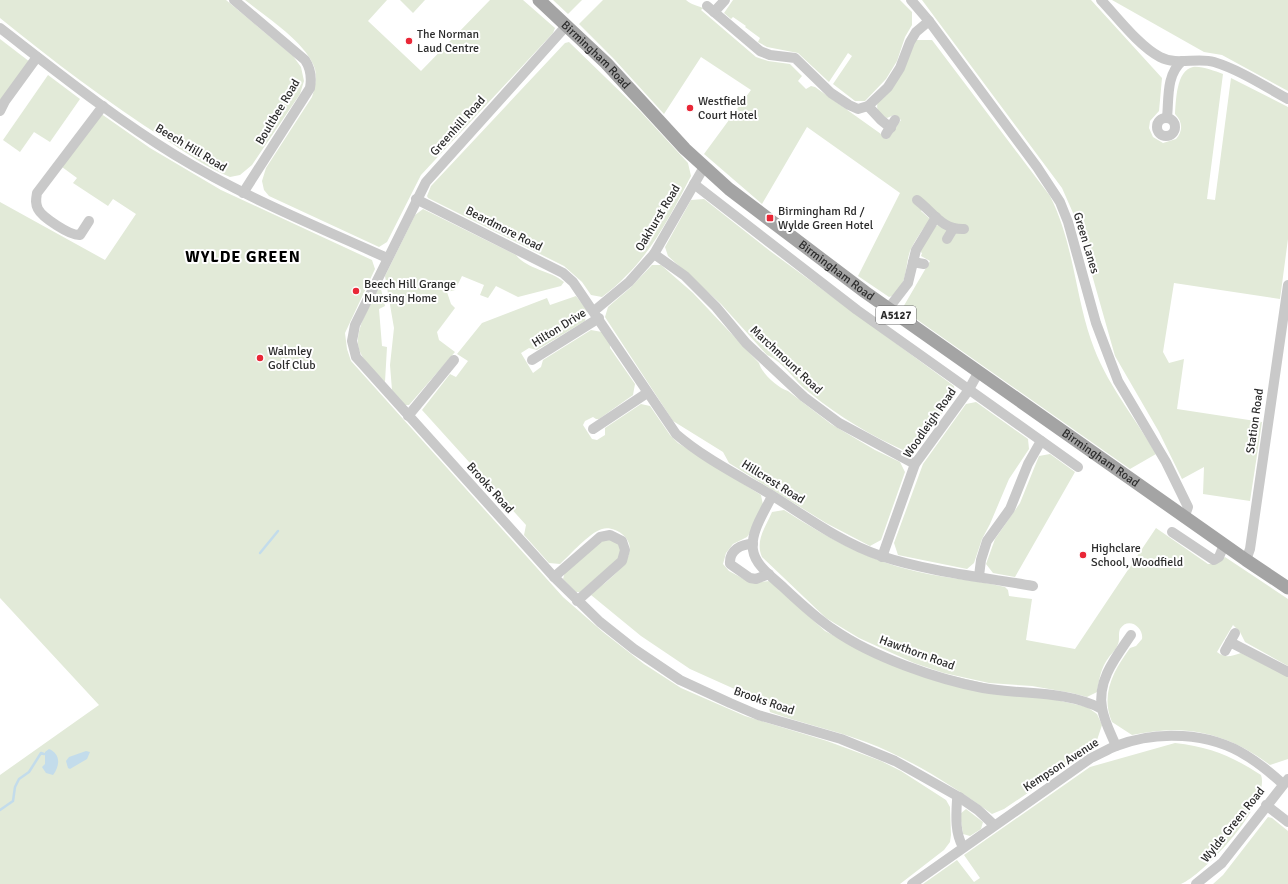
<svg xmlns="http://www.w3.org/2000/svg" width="1288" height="884" font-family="Signika,sans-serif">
<rect width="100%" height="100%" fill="#fff"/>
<!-- green -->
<g fill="#e2ead8">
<path d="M 0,0 L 226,0 L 293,56 L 301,67 L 304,81 L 300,94 L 252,165 L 240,175 L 230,177 C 207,168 185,152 165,139 C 107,102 53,61 0,18 Z"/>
<path d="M 245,0 L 387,0 L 368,21 L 421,71 L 490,0 L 523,0 L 555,28 L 553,33 L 421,175 L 387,242 L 379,247 L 269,196 L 264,190 L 262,181 L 266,168 L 312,97 C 315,88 317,78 315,69 C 307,43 266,17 245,0 Z"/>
<polygon points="400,0 425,0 413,13"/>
<polygon points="553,0 582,0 568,14"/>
<path d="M 603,0 L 686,0 C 692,5 696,5 703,8 L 701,10 L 756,57 L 768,61 L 790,64 L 802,76 L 798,81 L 806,89 L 811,86 L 815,87 L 888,139 L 901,120 L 894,115 L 887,118 C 880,116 875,109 878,102 L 915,40 L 932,40 L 1050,196 C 1073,241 1075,293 1091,340 C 1106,384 1133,414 1156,454 L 1130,469 L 902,309 L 930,261 L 921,256 L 922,253 L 919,251 L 936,226 L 938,225 L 923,208 L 921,211 L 930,219 C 923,229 915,240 910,251 C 905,265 907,292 889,297 L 858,276 L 900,193 L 807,127 L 762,204 L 704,154 L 751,90 L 701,57 L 664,114 L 614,59 L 579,24 Z"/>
<polygon points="733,0 900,0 912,12 912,25 905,37 897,61 886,79 865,101 855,101 833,84 852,56 848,53 829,82 798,53 767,47 758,42 760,38 745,27 746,26 733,17 731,19 724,13"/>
<path d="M 922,0 L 1091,0 L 1162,78 L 1159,111 L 1150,121 L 1149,128 L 1153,137 L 1163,143 L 1176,139 C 1183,131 1183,122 1175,114 C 1176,102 1176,70 1193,67 C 1202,66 1214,71 1223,74 L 1207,199 L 1215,200 L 1231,78 L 1288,107 L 1288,239 L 1280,299 L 1174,283 L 1163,352 L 1169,363 L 1184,359 L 1177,409 L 1262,422 L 1250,501 L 1203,494 L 1204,467 L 1182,479 L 1159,432 L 1115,356 L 1077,222 L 1062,188 Z"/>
<polygon points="1112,0 1288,0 1288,91 1222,55 1204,52"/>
<polygon points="0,39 30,62 0,103"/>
<path d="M 569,42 L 640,111 L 688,163 L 691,176 C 666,224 646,264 602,297 L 591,295 L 582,282 L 564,266 L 428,198 L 427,196 L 431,186 L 565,43 Z"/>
<polygon points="48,75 80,99 50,142 34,132 20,152 3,140"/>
<polygon points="100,113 150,148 221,190 372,260 375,269 345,333 347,349 351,361 563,597 603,632 644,664 681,688 745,716 827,741 881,761 901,771 946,800 950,807 951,835 950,842 944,850 900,884 0,884 0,775 99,705 0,598 0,202 105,260 136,214 113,199 108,206 73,183 77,178 62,167"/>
<path d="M 704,199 L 770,251 L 954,386 L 955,396 L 916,449 L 907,452 C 872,436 839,417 810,393 C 795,382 784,362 767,355 L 721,304 L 668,256 L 665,247 L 691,200 Z"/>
<path d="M 423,209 L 516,255 C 528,270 550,270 564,282 L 561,286 L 518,297 L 496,286 L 488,298 L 480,295 L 484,285 L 462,276 L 455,290 L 447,292 L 451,304 L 455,308 L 437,332 L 439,340 L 455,352 L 409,405 L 405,405 L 392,390 L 390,365 L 394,328 L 385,276 L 415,215 Z"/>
<path d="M 652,265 L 661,265 L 693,293 L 759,363 C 762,374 778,388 788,391 L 831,424 L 875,450 L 900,462 L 905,472 L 881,540 L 870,546 L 826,523 L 729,463 L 723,452 L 673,421 L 605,317 L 608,307 L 630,288 Z"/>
<path d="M 380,285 L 385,306 L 379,309 L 382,346 L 387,347 L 385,382 C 377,373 366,364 361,354 C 350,333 372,304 380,285 Z"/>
<path d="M 576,296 L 587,310 L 585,321 L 537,350 L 529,348 L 521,353 L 533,373 L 541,367 L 543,360 L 591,330 L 602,332 L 610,343 L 610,348 L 635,384 L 633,395 L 599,419 L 596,419 L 593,417 L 585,421 L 583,425 L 592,439 L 597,440 L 605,435 L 605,428 L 641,404 L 650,406 L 670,435 L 678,443 L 761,495 L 763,505 L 750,533 L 747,537 L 733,544 L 726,553 L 723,564 L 729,571 L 751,583 L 770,581 L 825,631 L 879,659 L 1087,707 L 1097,714 L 1102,725 L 1095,746 L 1090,751 L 1004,809 L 992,814 C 953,786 911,759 866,742 C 834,730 801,723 770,712 L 768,704 L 690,669 L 641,636 L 591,595 C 605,582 647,555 622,534 C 617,530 609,527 602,529 C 589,533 571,554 560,564 L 549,563 L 524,535 L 526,525 L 422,410 L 450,374 L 456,377 L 468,361 L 457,354 L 482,323 L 547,298 L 550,305 Z"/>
<polygon points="976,402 1028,439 1029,449 1009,479 990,524 982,539 974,563 967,569 898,555 894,543 923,464 966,404"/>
<polygon points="1050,454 1075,472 1015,577 993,573 986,564 995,539 1020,503 1039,456"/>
<path d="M 784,510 C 822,534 859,556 903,568 C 936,578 971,579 1005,587 L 1008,590 L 1009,596 L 1032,599 L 1026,640 L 1075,649 L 1156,528 L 1208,564 L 1215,564 L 1225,557 L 1288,599 L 1288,666 L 1245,642 L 1240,632 L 1233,625 L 1217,652 C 1226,659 1231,656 1241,653 L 1288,676 L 1288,759 L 1270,765 C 1225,732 1186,724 1132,735 L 1112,722 C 1100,694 1114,670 1130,648 L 1136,646 L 1142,639 C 1144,627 1128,616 1120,629 C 1118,634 1120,639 1118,644 C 1116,650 1112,653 1109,657 C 1101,667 1099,680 1097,692 L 1087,697 L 1072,693 L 1032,686 L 989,683 L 944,673 L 914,663 L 859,638 L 826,618 L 762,557 C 755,541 765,528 772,512 Z"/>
<polygon points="609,537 621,546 619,558 580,592 576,592 563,579 565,572 599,541"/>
<path d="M 1175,743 C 1210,747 1232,756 1261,775 C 1271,802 1205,874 1181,884 L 923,884 L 957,860 L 974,882 L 980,878 L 964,855 L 1090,767 Z"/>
<polygon points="966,809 983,822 981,829 970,836 963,834 960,814"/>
<polygon points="1268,817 1272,818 1288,831 1288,884 1213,884 1223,875"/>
</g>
<!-- water -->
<g fill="#c3dceb">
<path d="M 49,749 C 61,754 60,766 53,775 L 46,773 L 42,767 L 45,764 L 45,752 Z"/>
<polygon points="86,751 90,752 87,759 70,769 68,768 66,761 69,757"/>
</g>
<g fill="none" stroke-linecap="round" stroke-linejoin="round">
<!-- stream -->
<g stroke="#c3dceb" stroke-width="2.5">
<polyline points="260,553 278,531"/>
<polyline points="0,810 13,801 15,787 19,779 29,772 41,753 44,754"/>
</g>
<!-- minor -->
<g stroke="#c9c9c9" stroke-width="10">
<path d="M 234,0 L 305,60 C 311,69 312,77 310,88 L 243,193"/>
<polyline points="911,0 929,21 1037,167 1060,202 1068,222 1096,323 1118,381 1166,462 1188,507 1184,518"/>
<path d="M 1101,0 C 1118,18 1139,46 1160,57 C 1177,66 1197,57 1214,62 C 1240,70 1264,86 1288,99"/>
<polyline points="707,6 760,51 770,55 795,58 831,93 849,105 858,109 868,106 888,87 900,68 910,42 916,32 929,21"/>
<polyline points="714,12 725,0"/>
<polyline points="567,25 426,182 355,325 352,341 356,357 554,577 600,622 634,649 680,680 730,703 758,715 841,739 895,761 959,797 978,810 994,825"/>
<path d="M 0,28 C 57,72 113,117 175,155 C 242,196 316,226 387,258"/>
<polyline points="868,106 881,120 891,128"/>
<polyline points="0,111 5,101 37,57"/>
<circle cx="1166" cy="127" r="9"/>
<path d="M 1167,118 C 1169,98 1166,75 1182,61"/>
<polyline points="886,134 895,120"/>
<polyline points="694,184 857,310 1078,467"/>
<path d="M 416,199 L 563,273 L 573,282 L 676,434 C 705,459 740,476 773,496 C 808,518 842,543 881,556 C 930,572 983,577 1033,586"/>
<path d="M 917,200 C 933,212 942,230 964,229"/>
<path d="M 89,221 L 80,235 C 70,236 42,217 38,209 C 35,203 36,199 37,193 L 103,106"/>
<polyline points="947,239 953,229"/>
<polyline points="654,254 685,276 716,307 746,343 804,397 839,423 915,464"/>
<polyline points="913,262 924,264"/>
<polyline points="888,309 908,283 916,250 936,217"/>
<polyline points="594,311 629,282 654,254 704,167"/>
<polyline points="532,360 599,318"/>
<polyline points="408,416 454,360"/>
<polyline points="593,429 647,393"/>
<path d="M 772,496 C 765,511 750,532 753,550 C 755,565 772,577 783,587 C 799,602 816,618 834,630 C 873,657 936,679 983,688 C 1022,695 1066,690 1102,709"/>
<polyline points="1172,532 1214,560 1219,557 1224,545"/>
<path d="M 753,544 C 741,544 729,550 730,564 L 750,578 L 756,579 L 769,574"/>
<polyline points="882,557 915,464 968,391 978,373"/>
<polyline points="1246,560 1250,549 1288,285"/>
<polyline points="979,576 981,560 987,541 1010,509 1028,464 1041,441"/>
<polyline points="554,577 600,537 610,535 622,541 625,550 622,561 577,601"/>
<polyline points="1230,642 1288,672"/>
<polyline points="1225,651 1235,633"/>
<path d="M 1116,746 C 1111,734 1104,721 1102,708 C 1097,680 1116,657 1131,635"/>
<path d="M 959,797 L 957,800 C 956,817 955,833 963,847"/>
<polyline points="1266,805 1288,822"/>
<path d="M 912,884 L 1091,758 C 1100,754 1108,749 1116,746 C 1156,730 1210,732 1247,756 C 1260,764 1272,774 1283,784"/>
<polyline points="1196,884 1222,863 1288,779"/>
</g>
<!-- major -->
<path stroke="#a4a4a4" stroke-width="13" id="s1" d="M 539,0 L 606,63 L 685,149 L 729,189 L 865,292 L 1246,560 L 1288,588"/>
</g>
<!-- markers -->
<g fill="#e92737" stroke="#fff" stroke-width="1.5">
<circle cx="409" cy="41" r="4"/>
<circle cx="690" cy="108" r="4"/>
<rect x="766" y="214" width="8" height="8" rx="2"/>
<circle cx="356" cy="291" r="4"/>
<circle cx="260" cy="358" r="4"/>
<circle cx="1083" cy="555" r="4"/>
</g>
<g text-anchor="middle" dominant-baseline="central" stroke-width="4" stroke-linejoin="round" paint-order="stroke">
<!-- shield labels -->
<rect fill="#fff" stroke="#6b6b6b" stroke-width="1" x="876" y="306" width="40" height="18" rx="3"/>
<g font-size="11" font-weight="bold" fill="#2c2c2c">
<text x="896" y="315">A5127</text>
</g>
<!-- poi labels -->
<g font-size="12" fill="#2c2c2c" stroke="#fff" text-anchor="start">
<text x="417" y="34">The Norman<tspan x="417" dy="14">Laud Centre</tspan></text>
<text x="698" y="101">Westfield<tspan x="698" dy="14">Court Hotel</tspan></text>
<text x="778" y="211">Birmingham Rd /<tspan x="778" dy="14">Wylde Green Hotel</tspan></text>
<text x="364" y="284">Beech Hill Grange<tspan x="364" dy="14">Nursing Home</tspan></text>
<text x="268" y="351">Walmley<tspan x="268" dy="14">Golf Club</tspan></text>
<text x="1091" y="548">Highclare<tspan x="1091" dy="14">School, Woodfield</tspan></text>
</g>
<!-- street labels -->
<g font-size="12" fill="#2c2c2c" stroke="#fff">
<text stroke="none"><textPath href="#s1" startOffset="79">Birmingham Road</textPath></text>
<text transform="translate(278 112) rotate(-59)">Boultbee Road</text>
<text transform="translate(458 126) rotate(-48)">Greenhill Road</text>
<text transform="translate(191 148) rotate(31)">Beech Hill Road</text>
<text transform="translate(658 218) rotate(-59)">Oakhurst Road</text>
<text transform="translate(504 229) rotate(27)">Beardmore Road</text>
<text transform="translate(1086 243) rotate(73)">Green Lanes</text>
<text stroke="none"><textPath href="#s1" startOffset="403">Birmingham Road</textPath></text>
<text transform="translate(559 328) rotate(-32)">Hilton Drive</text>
<text transform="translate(786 360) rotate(43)">Marchmount Road</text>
<text transform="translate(1255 421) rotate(-82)">Station Road</text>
<text transform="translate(930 423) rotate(-55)">Woodleigh Road</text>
<text stroke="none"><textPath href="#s1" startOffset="727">Birmingham Road</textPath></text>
<text transform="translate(773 482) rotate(32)">Hillcrest Road</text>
<text transform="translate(490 488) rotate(48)">Brooks Road</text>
<text transform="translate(917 653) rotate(20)">Hawthorn Road</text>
<text transform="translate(764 701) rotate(19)">Brooks Road</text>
<text transform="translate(1061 765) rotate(-33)">Kempson Avenue</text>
<text transform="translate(1233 825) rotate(-51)">Wylde Green Road</text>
</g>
<!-- district labels -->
<g font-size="16" font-weight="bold" letter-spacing="1" fill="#000" stroke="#fff">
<text x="243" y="257">WYLDE GREEN</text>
</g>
</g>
</svg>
